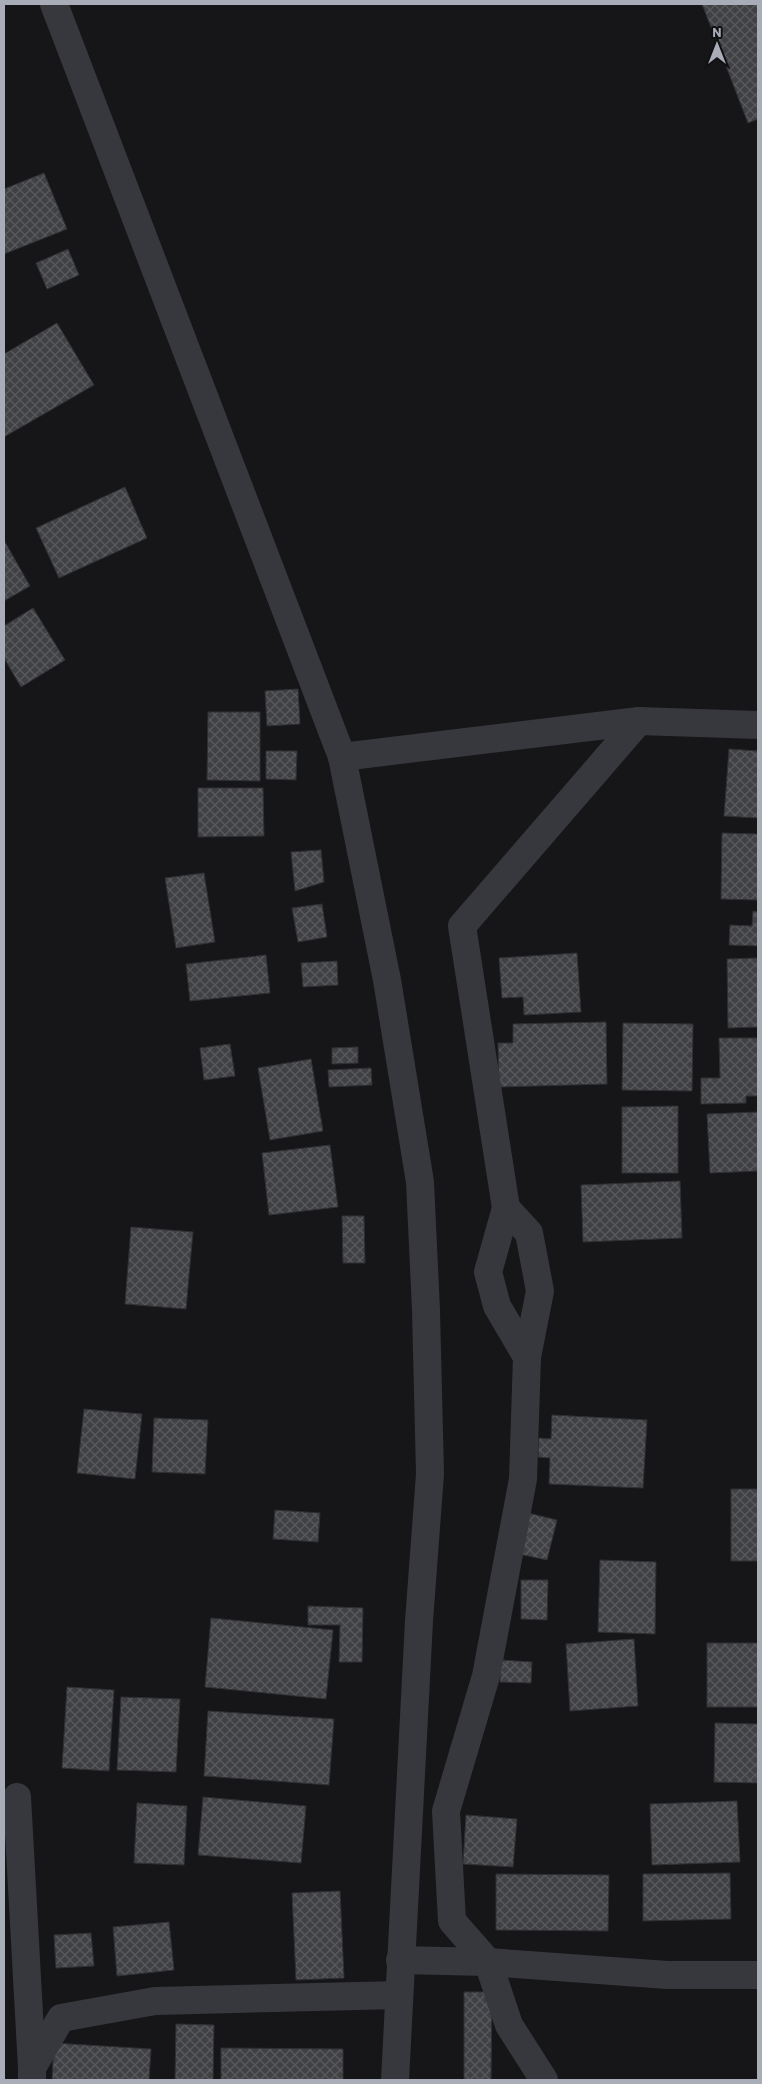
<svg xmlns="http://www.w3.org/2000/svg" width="762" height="2084" font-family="Barlow,sans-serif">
<defs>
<pattern id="building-cross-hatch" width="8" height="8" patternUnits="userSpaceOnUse" patternTransform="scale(1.25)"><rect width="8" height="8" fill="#404145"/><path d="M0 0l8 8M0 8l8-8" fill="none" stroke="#595a5e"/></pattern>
</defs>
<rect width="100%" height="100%" fill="#161618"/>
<!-- building -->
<g fill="url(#building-cross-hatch)" stroke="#303034">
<polygon points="702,4 758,4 758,119 748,123"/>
<polygon points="44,173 67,229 4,254 4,189"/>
<polygon points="68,249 79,275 47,289 36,263"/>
<polygon points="57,323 94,385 4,437 4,354"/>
<polygon points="125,487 147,538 59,578 36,528"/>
<polygon points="5,542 30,586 4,601 4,543"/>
<polygon points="33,608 65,660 21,687 4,658 4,626"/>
<polygon points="298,689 300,724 267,726 265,691"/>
<polygon points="208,712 260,712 260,781 207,780"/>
<polygon points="729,749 758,751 758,818 724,816"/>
<polygon points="266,751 297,751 296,780 266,779"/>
<polygon points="198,788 263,788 264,836 198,837"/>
<polygon points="722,833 758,834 758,900 721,899"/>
<polygon points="321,850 324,882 295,891 291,852"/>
<polygon points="204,873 215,942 176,948 165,878"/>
<polygon points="322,904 327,937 298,942 292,908"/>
<polygon points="753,911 758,912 758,946 729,945 730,925 752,926"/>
<polygon points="577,953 581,1012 524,1015 523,997 502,998 499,958"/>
<polygon points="266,955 270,993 190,1001 186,964"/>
<polygon points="758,958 758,1027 728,1028 727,959"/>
<polygon points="337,961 338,985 303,987 301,963"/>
<polygon points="606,1022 607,1084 499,1087 498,1043 513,1043 513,1024"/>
<polygon points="623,1023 693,1024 692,1091 622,1090"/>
<polygon points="719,1038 758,1038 758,1096 746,1096 746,1103 701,1104 701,1078 720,1078"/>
<polygon points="230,1044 235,1076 204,1080 200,1048"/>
<polygon points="358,1047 358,1063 332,1064 332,1048"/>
<polygon points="311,1059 323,1131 270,1140 258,1068"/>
<polygon points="371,1068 372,1085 329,1087 328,1070"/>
<polygon points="678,1106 678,1173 622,1173 622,1107"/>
<polygon points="758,1112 758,1171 710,1173 707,1114"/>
<polygon points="330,1145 338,1207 269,1215 262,1153"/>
<polygon points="680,1181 682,1238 583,1242 581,1185"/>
<polygon points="342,1216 364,1216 365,1263 343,1263"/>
<polygon points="131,1227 193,1232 186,1309 125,1304"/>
<polygon points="84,1409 142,1414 135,1479 77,1473"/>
<polygon points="552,1415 647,1420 643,1488 549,1484 550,1458 538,1457 539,1438 551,1439"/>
<polygon points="154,1418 208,1420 205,1474 152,1472"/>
<rect x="731" y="1489" width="27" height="72"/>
<polygon points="275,1510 320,1513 318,1542 273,1539"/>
<polygon points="528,1513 557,1520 547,1560 519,1554"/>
<polygon points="600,1560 656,1562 655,1634 598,1632"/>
<polygon points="521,1580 548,1580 547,1620 521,1619"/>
<polygon points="308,1606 363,1608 362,1662 339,1662 340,1625 308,1625"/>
<polygon points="211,1618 333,1630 326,1699 205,1687"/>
<polygon points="634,1639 638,1706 570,1711 566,1644"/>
<rect x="707" y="1643" width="51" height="64"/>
<polygon points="501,1660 532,1662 531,1683 500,1682"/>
<polygon points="67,1687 114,1690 109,1771 62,1768"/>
<polygon points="121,1697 180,1699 176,1772 117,1770"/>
<polygon points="208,1711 334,1719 329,1785 204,1776"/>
<polygon points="715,1723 758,1724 758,1783 714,1782"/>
<polygon points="203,1797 306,1806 301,1863 198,1855"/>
<polygon points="737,1801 740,1862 652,1865 650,1804"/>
<polygon points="137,1803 187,1806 184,1865 134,1863"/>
<polygon points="466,1815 517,1819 513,1867 463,1864"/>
<polygon points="730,1873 731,1919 643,1921 643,1874"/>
<polygon points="496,1874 609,1875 608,1931 496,1930"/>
<polygon points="340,1891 344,1978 296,1980 292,1893"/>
<polygon points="169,1922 174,1970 117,1976 113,1927"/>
<polygon points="91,1933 94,1966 56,1968 54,1935"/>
<polygon points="464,1992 492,1992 491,2080 464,2080"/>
<polygon points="176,2024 214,2025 213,2080 175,2080"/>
<polygon points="54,2043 151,2049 149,2080 52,2080"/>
<polygon points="221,2048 343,2049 343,2080 221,2080"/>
</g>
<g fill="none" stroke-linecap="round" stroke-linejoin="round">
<!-- street -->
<g stroke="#37383d" stroke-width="28">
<polyline points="54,4 342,757 387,980 420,1182 426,1310 430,1474 419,1621 395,2080"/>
<polyline points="342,757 639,721 758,725"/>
<polyline points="506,1208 529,1233 540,1291 527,1357"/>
<polyline points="17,1797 32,2068"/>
<polyline points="400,1960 488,1962 667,1975 758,1975"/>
<polyline points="32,2080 32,2068 61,2018 155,2001 399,1995"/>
<polyline points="544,2080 509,2025 488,1962 452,1921 446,1811 486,1676 523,1479 527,1357 497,1306 488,1272 506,1208 462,926 639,721"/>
</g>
</g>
<!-- border -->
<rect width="762" height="2084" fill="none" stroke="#a8adb8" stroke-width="10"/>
<!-- north arrow -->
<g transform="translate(717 45)" stroke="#111113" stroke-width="4" paint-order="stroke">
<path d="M0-4L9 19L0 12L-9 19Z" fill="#a8adb8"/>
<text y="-8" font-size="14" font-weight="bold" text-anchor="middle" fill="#a8adb8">N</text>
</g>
</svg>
